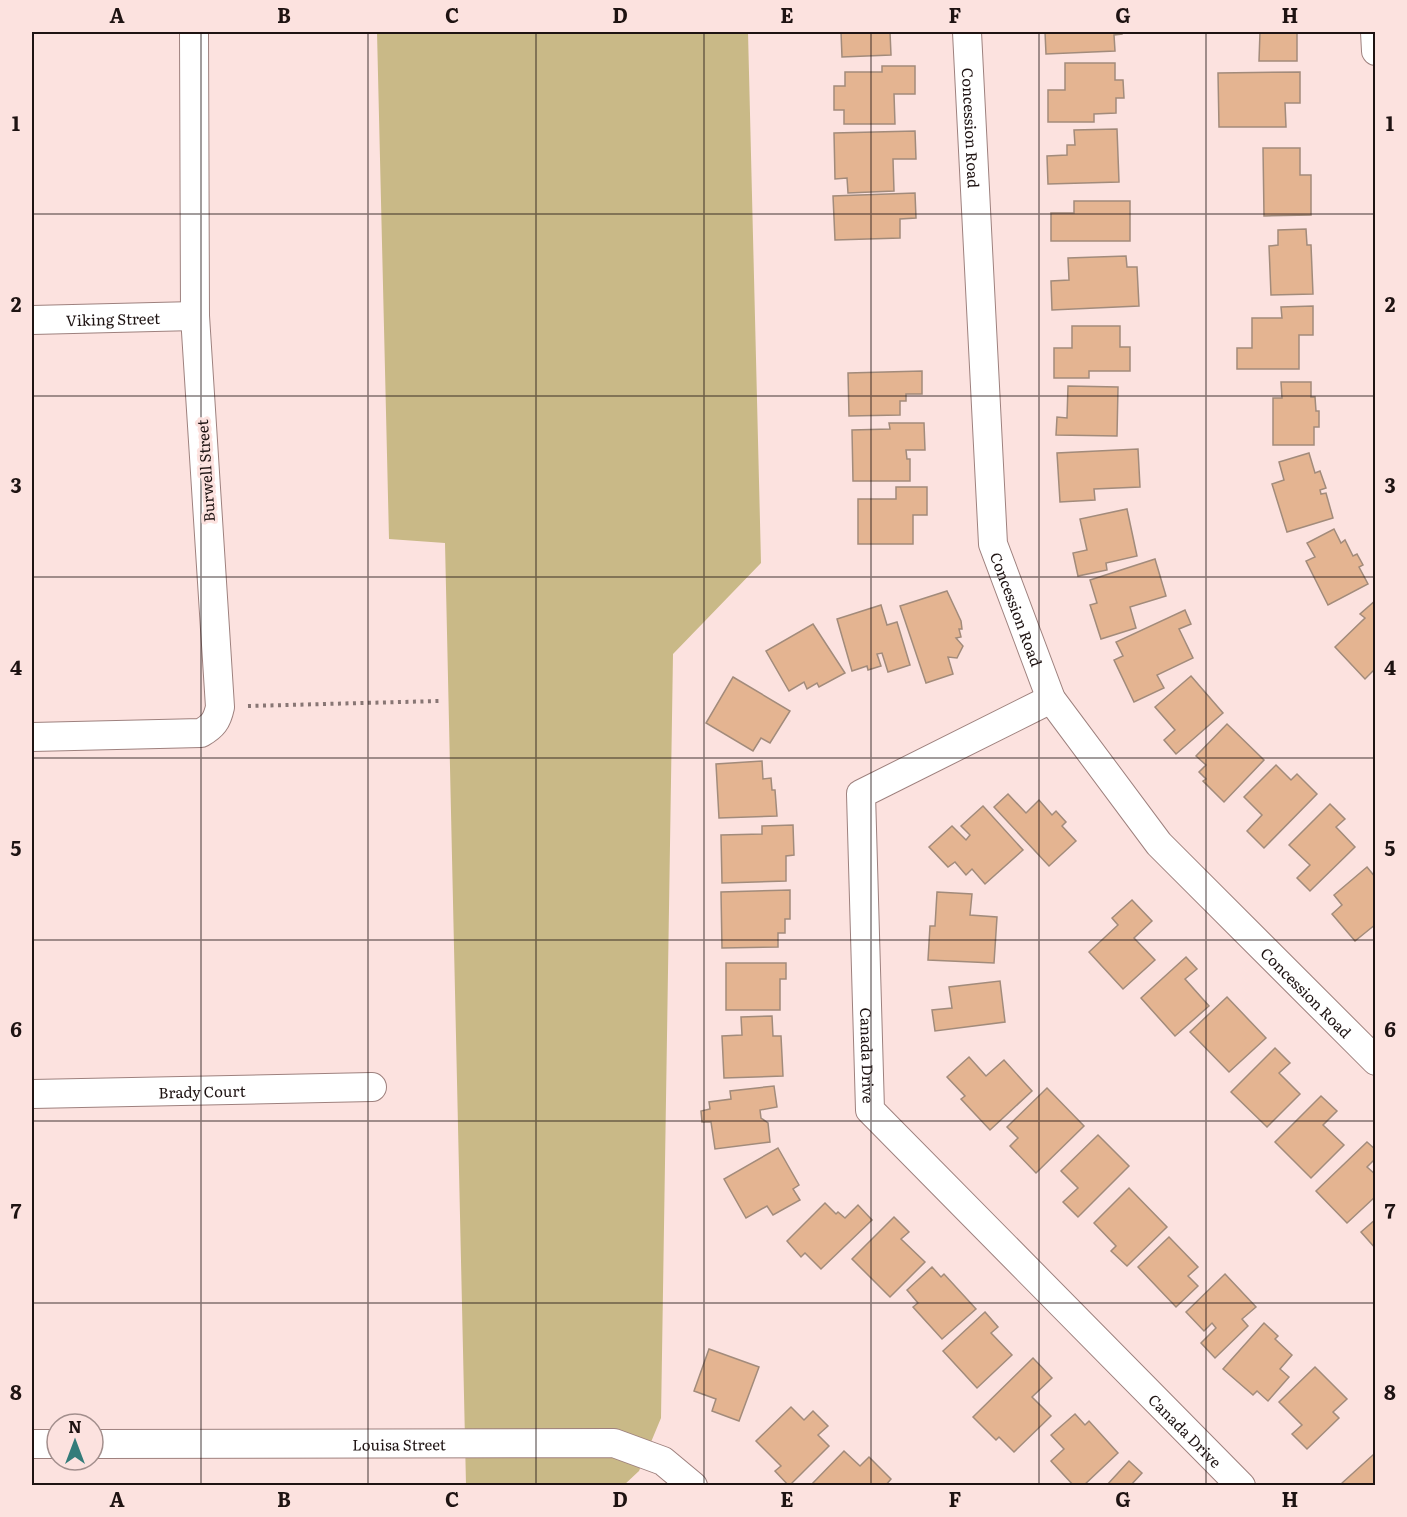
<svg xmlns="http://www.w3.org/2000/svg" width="1407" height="1517" font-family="Literata,serif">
<rect width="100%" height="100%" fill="#fce2df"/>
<!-- green -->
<polygon fill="#c9b987" points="377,32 748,32 761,563 673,654 661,1418 639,1471 624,1485 466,1485 445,543 389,539"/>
<!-- building -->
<g fill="#e4b491" stroke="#a28b7b" stroke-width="1.5">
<polygon points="841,32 890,32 891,55 842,57"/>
<polygon points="1045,32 1122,32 1122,34 1114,35 1115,51 1046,54"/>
<polygon points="1260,32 1297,32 1297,61 1259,61"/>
<polygon points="1065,63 1115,63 1115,80 1123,80 1124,98 1116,98 1116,113 1094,114 1094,122 1048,122 1048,90 1065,90"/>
<polygon points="882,66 915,66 915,94 894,94 895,124 844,124 844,110 834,110 834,86 845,86 845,72 882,72"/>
<polygon points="1300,72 1300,103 1285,103 1286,127 1219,127 1218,73"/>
<polygon points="1117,129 1119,182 1048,184 1047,156 1067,155 1067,145 1075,145 1074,130"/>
<polygon points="915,131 916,159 893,159 894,191 848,193 847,178 835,179 834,133"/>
<polygon points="1263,148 1300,148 1300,175 1311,175 1311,215 1264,216"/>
<polygon points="915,193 916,218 900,219 900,238 835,240 833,196"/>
<polygon points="1074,201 1130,201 1130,241 1051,241 1051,213 1074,213"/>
<polygon points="1306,229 1307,245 1311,245 1313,294 1271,295 1269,246 1278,245 1278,230"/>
<polygon points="1126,256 1127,267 1137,267 1139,306 1052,310 1051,281 1069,280 1068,258"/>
<polygon points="1313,306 1313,335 1299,335 1299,369 1237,369 1237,348 1252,348 1252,318 1282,318 1281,307"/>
<polygon points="1072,326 1120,326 1120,347 1130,347 1130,371 1089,371 1089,378 1054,378 1054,348 1072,348"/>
<polygon points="922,371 922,394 906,394 906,401 900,401 900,415 849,416 848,373"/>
<polygon points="1281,382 1311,382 1311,397 1315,397 1316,411 1319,411 1319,427 1314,427 1314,445 1273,445 1273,398 1282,398"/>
<polygon points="1068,386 1118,387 1117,436 1056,435 1057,417 1067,418"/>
<polygon points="889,423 924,423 925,450 906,450 907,459 910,459 910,481 853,481 852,430 890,429"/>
<polygon points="1138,449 1140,487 1094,489 1095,500 1060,502 1057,453"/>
<polygon points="1309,453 1315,473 1320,471 1326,488 1320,490 1321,494 1326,493 1333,518 1287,532 1272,484 1284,480 1279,462"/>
<polygon points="896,487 927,487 927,515 913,515 913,544 858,544 858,499 896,499"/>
<polygon points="1127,509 1137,556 1106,563 1107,570 1078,576 1073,553 1087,550 1080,519"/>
<polygon points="1334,529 1341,543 1345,540 1353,556 1357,554 1363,565 1359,567 1368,584 1328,605 1306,561 1315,557 1307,543"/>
<polygon points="1155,559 1166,596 1130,607 1136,628 1101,639 1090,605 1097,603 1090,580"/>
<polygon points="947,591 961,621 962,629 959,629 961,637 956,638 963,646 957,658 948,657 953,674 926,683 900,606"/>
<polygon points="1376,600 1376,668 1365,679 1335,647 1365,618 1360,614"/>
<polygon points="881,605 887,625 897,622 910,665 888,672 882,653 877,654 881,666 868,670 867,666 852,671 837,619"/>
<polygon points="1185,610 1191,624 1179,629 1193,658 1157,675 1164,688 1134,702 1114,660 1123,656 1116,642"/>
<polygon points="813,624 845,673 819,687 817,683 807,689 804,682 789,691 766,651"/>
<polygon points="1191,676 1223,713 1176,754 1164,740 1175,730 1155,707"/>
<polygon points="733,677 790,711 770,743 761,738 753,751 706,723"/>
<polygon points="1227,724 1264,760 1224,802 1203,781 1206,779 1199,772 1206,765 1196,756"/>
<polygon points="762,761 763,779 771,778 772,790 775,790 777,816 719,818 716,764"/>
<polygon points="1276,765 1291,780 1297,774 1317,794 1264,848 1247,831 1262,815 1244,797"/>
<polygon points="1008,794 1026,813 1039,800 1052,815 1056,811 1066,822 1062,826 1076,841 1049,866 994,807"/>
<polygon points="1330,804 1345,819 1336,827 1355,847 1310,891 1297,878 1310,865 1289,845"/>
<polygon points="983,806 1023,850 985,884 972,869 966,875 955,862 948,867 929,847 952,826 966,840 970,835 961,826"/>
<polygon points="793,825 794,855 786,856 786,881 722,883 721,835 762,834 762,826"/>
<polygon points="1367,867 1376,878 1376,924 1355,941 1332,914 1342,905 1334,895"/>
<polygon points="790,890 790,919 785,919 785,933 778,933 778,947 722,948 721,892"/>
<polygon points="937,892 972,894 970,915 997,917 994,963 928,960 930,926 935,926"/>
<polygon points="1132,900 1152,921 1134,938 1155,960 1123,989 1089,952 1118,925 1112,918"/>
<polygon points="1186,957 1197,969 1185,979 1209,1006 1175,1036 1141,998"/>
<polygon points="726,963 786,963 786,979 780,979 780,1010 726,1010"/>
<polygon points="1000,981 1005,1022 935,1031 932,1010 952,1008 949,987"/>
<polygon points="1227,997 1266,1038 1229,1072 1190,1032"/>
<polygon points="772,1016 773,1036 781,1036 783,1076 724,1078 722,1036 742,1035 741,1017"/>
<polygon points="1275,1048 1290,1063 1279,1073 1300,1094 1267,1127 1231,1092"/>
<polygon points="969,1057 986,1076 1004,1060 1032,1091 990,1130 961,1099 965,1096 947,1077"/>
<polygon points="774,1086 777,1107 760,1110 761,1118 768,1123 770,1142 715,1149 711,1122 702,1122 701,1111 710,1109 709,1102 731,1099 730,1091"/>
<polygon points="1047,1088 1084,1126 1036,1173 1010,1146 1018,1138 1007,1127"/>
<polygon points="1321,1096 1337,1111 1323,1125 1344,1145 1311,1178 1275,1142"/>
<polygon points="1098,1135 1129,1166 1078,1217 1063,1202 1078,1188 1061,1171"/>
<polygon points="1367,1142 1376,1150 1376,1158 1367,1167 1376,1175 1376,1196 1347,1223 1316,1191"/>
<polygon points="778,1148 799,1185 793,1189 800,1200 773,1215 767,1206 746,1218 724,1179"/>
<polygon points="1129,1188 1167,1227 1127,1266 1111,1251 1116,1246 1094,1223"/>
<polygon points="825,1203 836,1214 838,1212 845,1218 858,1205 872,1220 821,1269 805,1253 801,1257 787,1241"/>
<polygon points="894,1217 909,1232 901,1239 925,1262 890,1297 852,1259"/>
<polygon points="1376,1219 1376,1249 1361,1232"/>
<polygon points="1169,1237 1198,1267 1188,1276 1198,1286 1176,1307 1138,1267"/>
<polygon points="932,1267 941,1277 944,1274 976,1309 942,1339 913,1307 918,1303 907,1290"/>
<polygon points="1225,1274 1256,1307 1242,1319 1248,1326 1215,1358 1201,1343 1216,1328 1212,1323 1204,1331 1186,1312"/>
<polygon points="985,1312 998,1327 991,1333 1012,1355 977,1388 943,1351"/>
<polygon points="1264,1323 1278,1336 1275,1339 1292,1355 1280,1369 1289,1377 1268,1401 1257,1391 1253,1395 1223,1369"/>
<polygon points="709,1349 759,1367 739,1421 712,1411 716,1399 694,1391"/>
<polygon points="1033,1358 1052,1378 1032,1397 1051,1416 1014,1452 999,1437 996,1440 973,1417"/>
<polygon points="1315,1367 1347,1399 1333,1412 1339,1418 1307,1449 1292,1434 1302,1425 1279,1402"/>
<polygon points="791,1407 804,1420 813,1411 828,1426 818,1435 829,1446 789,1486 775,1471 781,1466 756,1441"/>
<polygon points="1075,1414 1085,1425 1089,1421 1118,1453 1083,1486 1074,1486 1051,1461 1064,1449 1051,1435"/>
<polygon points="844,1451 860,1466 869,1457 891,1479 885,1486 810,1486"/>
<polygon points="1374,1454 1376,1486 1343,1486 1341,1484"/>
<polygon points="1129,1461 1142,1473 1130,1486 1106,1486"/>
</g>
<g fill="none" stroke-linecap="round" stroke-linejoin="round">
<defs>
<g id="minor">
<path id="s1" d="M 967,32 L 993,544 L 1051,699 L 1159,844 L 1376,1061"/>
<polyline points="1375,32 1376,51"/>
<path id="s2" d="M 32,320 L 195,316"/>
<path id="s3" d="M 1051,699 L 861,794 L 870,1110 L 1241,1486"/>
<path d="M 32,737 L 201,733 C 213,726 217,721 220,707 L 195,316 L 194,32"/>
<path id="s4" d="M 32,1094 L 372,1087"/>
<polyline points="32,1444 57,1444"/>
<path id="s5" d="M 93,1444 L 614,1443 L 663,1461 L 693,1486"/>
</g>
</defs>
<!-- minor casing -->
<use href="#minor" stroke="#9e817e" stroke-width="30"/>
<!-- path -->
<polyline stroke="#887674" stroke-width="4" stroke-dasharray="3 4.5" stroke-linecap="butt" points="248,706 439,701"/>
<!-- minor -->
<use href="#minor" stroke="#fff" stroke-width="28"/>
</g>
<!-- grid -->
<path fill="none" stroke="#1e1312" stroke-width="1.5" stroke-opacity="0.55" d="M 201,32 L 201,1486M 368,32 L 368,1486M 536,32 L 536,1486M 704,32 L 704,1486M 871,32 L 871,1486M 1039,32 L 1039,1486M 1206,32 L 1206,1486M 32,214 L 1376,214M 32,396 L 1376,396M 32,577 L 1376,577M 32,758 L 1376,758M 32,940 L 1376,940M 32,1121 L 1376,1121M 32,1303 L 1376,1303"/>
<g text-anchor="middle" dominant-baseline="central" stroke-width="6" stroke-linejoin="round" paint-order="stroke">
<!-- street labels -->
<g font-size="15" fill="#1e1312" stroke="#fce2df">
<text stroke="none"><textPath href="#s1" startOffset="96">Concession Road</textPath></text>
<text stroke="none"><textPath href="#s2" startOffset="81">Viking Street</textPath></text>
<text transform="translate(205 471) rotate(-94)">Burwell Street</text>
<text stroke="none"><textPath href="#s1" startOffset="582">Concession Road</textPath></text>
<text stroke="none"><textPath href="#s1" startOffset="1068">Concession Road</textPath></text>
<text stroke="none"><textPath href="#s3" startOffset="474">Canada Drive</textPath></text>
<text stroke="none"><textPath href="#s4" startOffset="170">Brady Court</textPath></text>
<text stroke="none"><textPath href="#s3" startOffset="978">Canada Drive</textPath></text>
<text stroke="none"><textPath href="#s5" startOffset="306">Louisa Street</textPath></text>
</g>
</g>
<!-- border -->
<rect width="1407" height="1517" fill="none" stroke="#fce2df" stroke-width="66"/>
<!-- north arrow -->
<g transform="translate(75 1442)"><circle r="28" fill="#fce2df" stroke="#a38f8d" stroke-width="1.5"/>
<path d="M0-4.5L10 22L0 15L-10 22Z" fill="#347c7a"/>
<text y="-9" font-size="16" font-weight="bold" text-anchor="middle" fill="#1e1312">N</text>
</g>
<rect x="33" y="33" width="1341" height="1451" fill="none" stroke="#1e1312" stroke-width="2"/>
<g font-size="20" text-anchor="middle" font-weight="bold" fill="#1e1312">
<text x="117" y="23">A</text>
<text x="284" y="23">B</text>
<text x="452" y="23">C</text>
<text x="620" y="23">D</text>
<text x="787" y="23">E</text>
<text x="955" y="23">F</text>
<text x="1123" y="23">G</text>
<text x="1290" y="23">H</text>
<text x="16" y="131">1</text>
<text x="1390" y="131">1</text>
<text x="16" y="312">2</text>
<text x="1390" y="312">2</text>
<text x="16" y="493">3</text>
<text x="1390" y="493">3</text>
<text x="16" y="675">4</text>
<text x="1390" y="675">4</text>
<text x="16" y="856">5</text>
<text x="1390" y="856">5</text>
<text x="16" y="1037">6</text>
<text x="1390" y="1037">6</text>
<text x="16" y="1219">7</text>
<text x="1390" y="1219">7</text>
<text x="16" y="1400">8</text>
<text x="1390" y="1400">8</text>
<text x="117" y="1507">A</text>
<text x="284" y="1507">B</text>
<text x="452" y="1507">C</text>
<text x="620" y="1507">D</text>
<text x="787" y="1507">E</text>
<text x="955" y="1507">F</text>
<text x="1123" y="1507">G</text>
<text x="1290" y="1507">H</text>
</g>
</svg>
